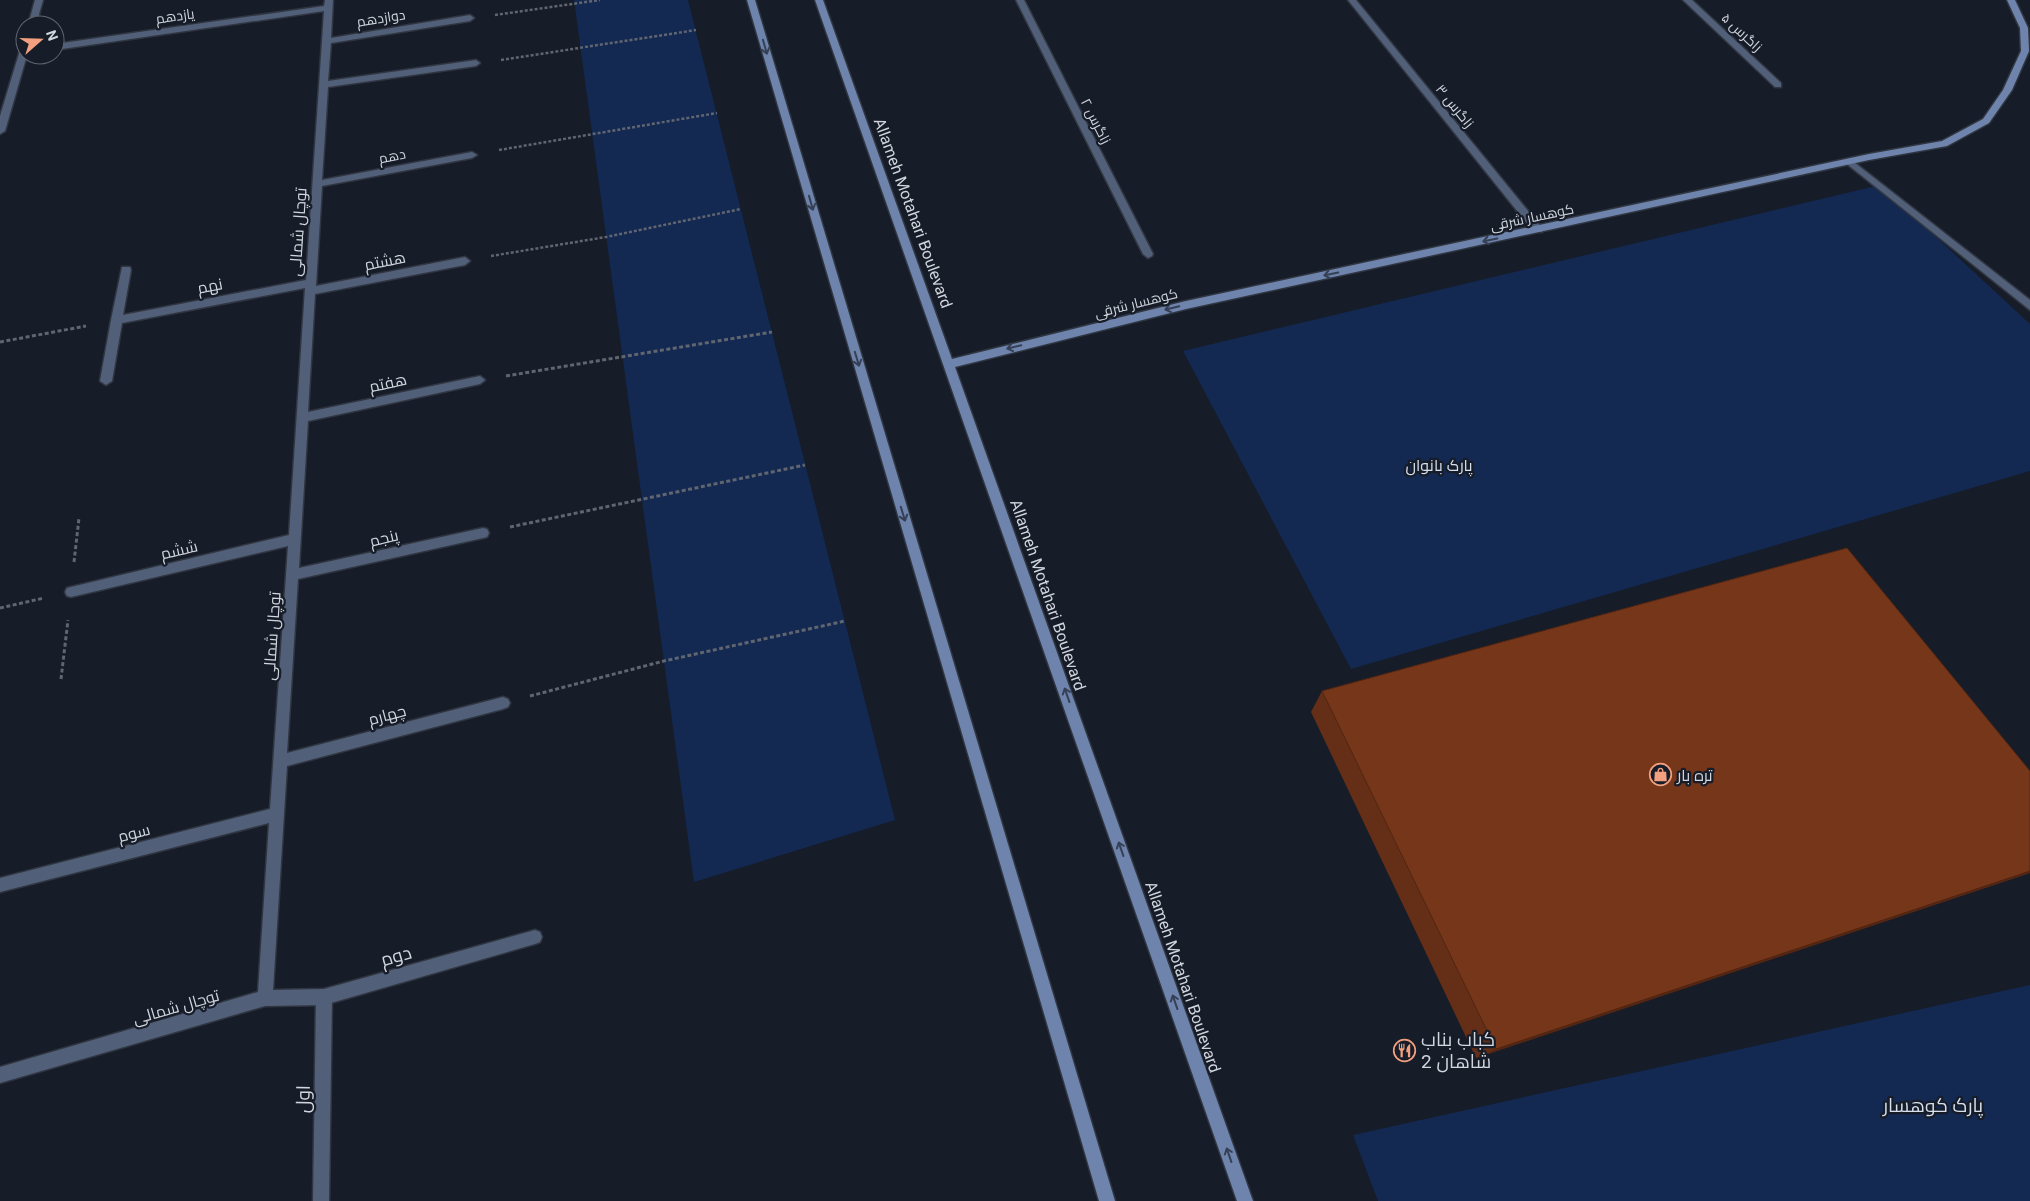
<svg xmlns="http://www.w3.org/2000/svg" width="2030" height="1201" font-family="Roboto,Cairo,sans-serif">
<rect width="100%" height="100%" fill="#161c28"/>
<!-- green -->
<g fill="#132952">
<polygon points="574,0 688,0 895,820 694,882"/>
<polygon points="1880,185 2030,324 2030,471 1351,669 1183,351"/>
<polygon points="2030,985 2030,1201 1378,1201 1353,1135"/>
</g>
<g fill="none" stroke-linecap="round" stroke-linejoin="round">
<defs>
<polygon id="lane" points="324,989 329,992 332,997 329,1201 313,1201 316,997 319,992"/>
<g id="street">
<polygon points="35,0 43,0 36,25 28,25"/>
<polygon points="325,0 333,0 331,38 470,15 474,18 470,21 331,43 328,81 476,60 480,63 476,66 328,87 322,180 472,152 477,155 472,158 322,186 316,286 465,257 470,261 465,265 315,294 308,412 480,376 485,380 480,384 308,421 299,568 483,528 487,529 489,533 487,537 483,538 298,579 287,753 503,697 508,699 510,703 508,707 503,709 287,766 273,990 324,989 535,930 540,932 542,937 540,942 535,944 324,1005 265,1006 0,1083 0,1067 258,992 269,823 0,892 0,878 270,809 288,546 71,597 67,596 65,592 67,588 71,587 289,535 305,288 122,323 112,381 106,385 100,381 111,320 122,267 130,267 131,270 123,315 306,280 324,11 55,50 55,44 324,6"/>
<polygon points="1016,0 1024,0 1153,254 1152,256 1148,258 1143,254"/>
<polygon points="1348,0 1356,0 1542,228 1542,232 1534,232"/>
<polygon points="1683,0 1692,0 1781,83 1781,87 1775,87"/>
<polygon points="25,44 25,55 27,55 5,131 0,134 0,116 21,47"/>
<polygon points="1850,159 2030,300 2030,310 1847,164 1845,162"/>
</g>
<g id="secondary">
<polygon points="747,0 755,0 1115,1201 1099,1201"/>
<polygon points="815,0 823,0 952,359 1186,301 1869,154 1942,141 1983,119 2003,90 2021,51 2020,28 2007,0 2015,0 2028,28 2029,51 2012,90 1989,123 1947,146 1869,160 1186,309 955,367 1253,1201 1237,1201"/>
</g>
</defs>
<!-- lane casing -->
<use href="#lane" stroke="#303641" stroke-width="3"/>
<!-- street casing -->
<use href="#street" stroke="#303641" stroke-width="3"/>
<!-- secondary casing -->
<use href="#secondary" stroke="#303641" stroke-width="3"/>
<!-- path-far1 -->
<g stroke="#60656f" stroke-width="2.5" stroke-dasharray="3 2" stroke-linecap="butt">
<polyline points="495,15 600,0"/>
<polyline points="501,60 696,30"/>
<polyline points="499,150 717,113"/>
<polyline points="491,256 606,237 741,209"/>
</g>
<!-- path -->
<g stroke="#60656f" stroke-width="3" stroke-dasharray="4 2.5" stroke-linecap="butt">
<polyline points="0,342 86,326"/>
<polyline points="506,376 772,332"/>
<polyline points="510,527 805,465"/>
<polyline points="74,562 79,518"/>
<polyline points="0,608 44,598"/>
<polyline points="61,679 68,620"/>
<polyline points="530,696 664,661 845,621"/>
</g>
<!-- lane -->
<use href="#lane" fill="#515f78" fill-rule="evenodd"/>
<!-- street -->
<use href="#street" fill="#515f78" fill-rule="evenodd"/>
<!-- secondary -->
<use href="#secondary" fill="#6e84ac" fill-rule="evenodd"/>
</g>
<!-- wall -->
<polygon fill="#652e16" points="1322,691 2030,771 2030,873 1476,1058 1311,712"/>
<!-- shaded-wall -->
<polygon fill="#522612" points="2030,871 2030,873 1476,1058 1496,1049"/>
<!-- building -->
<polygon fill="#75361a" stroke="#522612" points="1847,548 2030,771 2030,871 1496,1049 1322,691"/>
<!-- one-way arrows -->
<defs><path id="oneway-shaft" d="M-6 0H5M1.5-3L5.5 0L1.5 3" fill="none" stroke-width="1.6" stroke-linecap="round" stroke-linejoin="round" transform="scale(1.25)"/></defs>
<g stroke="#354056">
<use href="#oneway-shaft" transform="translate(765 47) rotate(74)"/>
<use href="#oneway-shaft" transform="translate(811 203) rotate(74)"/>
<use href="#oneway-shaft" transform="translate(1490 240) rotate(168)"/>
<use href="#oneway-shaft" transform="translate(1331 274) rotate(168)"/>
<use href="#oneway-shaft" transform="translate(1172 308) rotate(166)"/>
<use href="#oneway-shaft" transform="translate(1014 347) rotate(166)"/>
<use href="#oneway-shaft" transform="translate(857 359) rotate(73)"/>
<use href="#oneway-shaft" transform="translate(903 514) rotate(73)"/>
<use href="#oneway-shaft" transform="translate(1067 695) rotate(-109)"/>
<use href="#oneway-shaft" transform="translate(1121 849) rotate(-109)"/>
<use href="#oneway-shaft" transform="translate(1175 1002) rotate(-109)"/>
<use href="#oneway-shaft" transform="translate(1229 1155) rotate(-109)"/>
</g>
<!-- icons -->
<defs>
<symbol id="shop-ring" viewBox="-11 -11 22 22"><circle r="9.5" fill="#161c28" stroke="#f2a07f" stroke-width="1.5"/><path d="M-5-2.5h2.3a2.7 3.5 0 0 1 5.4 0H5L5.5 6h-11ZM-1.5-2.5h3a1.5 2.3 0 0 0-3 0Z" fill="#f2a07f"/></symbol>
<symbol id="restaurant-ring" viewBox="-11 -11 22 22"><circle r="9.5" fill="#161c28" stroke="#f2a07f" stroke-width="1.5"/><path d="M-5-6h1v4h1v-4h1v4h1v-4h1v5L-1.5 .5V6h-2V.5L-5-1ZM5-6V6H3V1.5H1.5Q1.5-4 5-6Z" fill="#f2a07f"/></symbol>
</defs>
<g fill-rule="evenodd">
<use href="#shop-ring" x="1648" y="762" width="25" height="25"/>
<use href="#restaurant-ring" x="1392" y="1038" width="25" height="25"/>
</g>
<g text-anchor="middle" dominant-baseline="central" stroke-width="4.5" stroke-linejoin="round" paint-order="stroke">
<!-- far-street labels -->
<g font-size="14" fill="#d1d5dd" stroke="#161c28">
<text transform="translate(175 16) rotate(-8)">یازدهم</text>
<text transform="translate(381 18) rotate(-9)">دوازدهم</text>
<text transform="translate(1742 32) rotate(43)">زاگرس ۵</text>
<text transform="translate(1455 106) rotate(51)">زاگرس ۳</text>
<text transform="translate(1096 121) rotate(63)">زاگرس ۲</text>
<text transform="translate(392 156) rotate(-11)">دهم</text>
<text transform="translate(1532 217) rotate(-12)">کوهسار شرقی</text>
<text transform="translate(1136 303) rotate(-14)">کوهسار شرقی</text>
</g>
<!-- street labels -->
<g font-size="16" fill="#d1d5dd" stroke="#161c28">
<text transform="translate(913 213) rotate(70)">Allameh Motahari Boulevard</text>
<text transform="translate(298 232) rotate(-86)">توچال شمالی</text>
<text transform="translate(385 261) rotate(-11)">هشتم</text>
<text transform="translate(210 286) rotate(-11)">نهم</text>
<text transform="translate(388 383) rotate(-12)">هفتم</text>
<text transform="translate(384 538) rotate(-13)">پنجم</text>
<text transform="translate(179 550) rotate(-13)">ششم</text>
<text transform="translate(1048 595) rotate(71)">Allameh Motahari Boulevard</text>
<text transform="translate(272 636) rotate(-86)">توچال شمالی</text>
<text transform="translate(387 715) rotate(-15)">چهارم</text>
<text transform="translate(134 833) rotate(-14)">سوم</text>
<text transform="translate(1183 977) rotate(71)">Allameh Motahari Boulevard</text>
<text transform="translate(176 1007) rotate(-16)">توچال شمالی</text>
</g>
<!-- park labels -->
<g font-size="16" fill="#d5dff0" stroke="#161c28">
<text x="1439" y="465">پارک بانوان</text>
</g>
<!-- poi labels -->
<g font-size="16" fill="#d1d5dd" stroke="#161c28" text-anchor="start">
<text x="1677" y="775">تره بار</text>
</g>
<!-- near-street labels -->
<g font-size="19" fill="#d1d5dd" stroke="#161c28">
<text transform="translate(396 956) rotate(-16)">دوم</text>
<text transform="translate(303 1099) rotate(-89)">اول</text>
</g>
<!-- near-poi labels -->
<g font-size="19" fill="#d1d5dd" stroke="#161c28" text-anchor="start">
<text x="1421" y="1039">کباب بناب<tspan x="1421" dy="22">شاهان 2</tspan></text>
</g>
<!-- near-park labels -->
<g font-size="19" fill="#d5dff0" stroke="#161c28">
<text x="1933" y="1105">پارک کوهسار</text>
</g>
</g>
<!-- north arrow -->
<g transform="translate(40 40) rotate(70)"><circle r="24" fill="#161c28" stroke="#616670"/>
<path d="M0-4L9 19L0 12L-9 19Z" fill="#f2a07f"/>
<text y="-8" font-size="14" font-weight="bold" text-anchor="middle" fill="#d1d5dd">N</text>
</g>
</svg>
